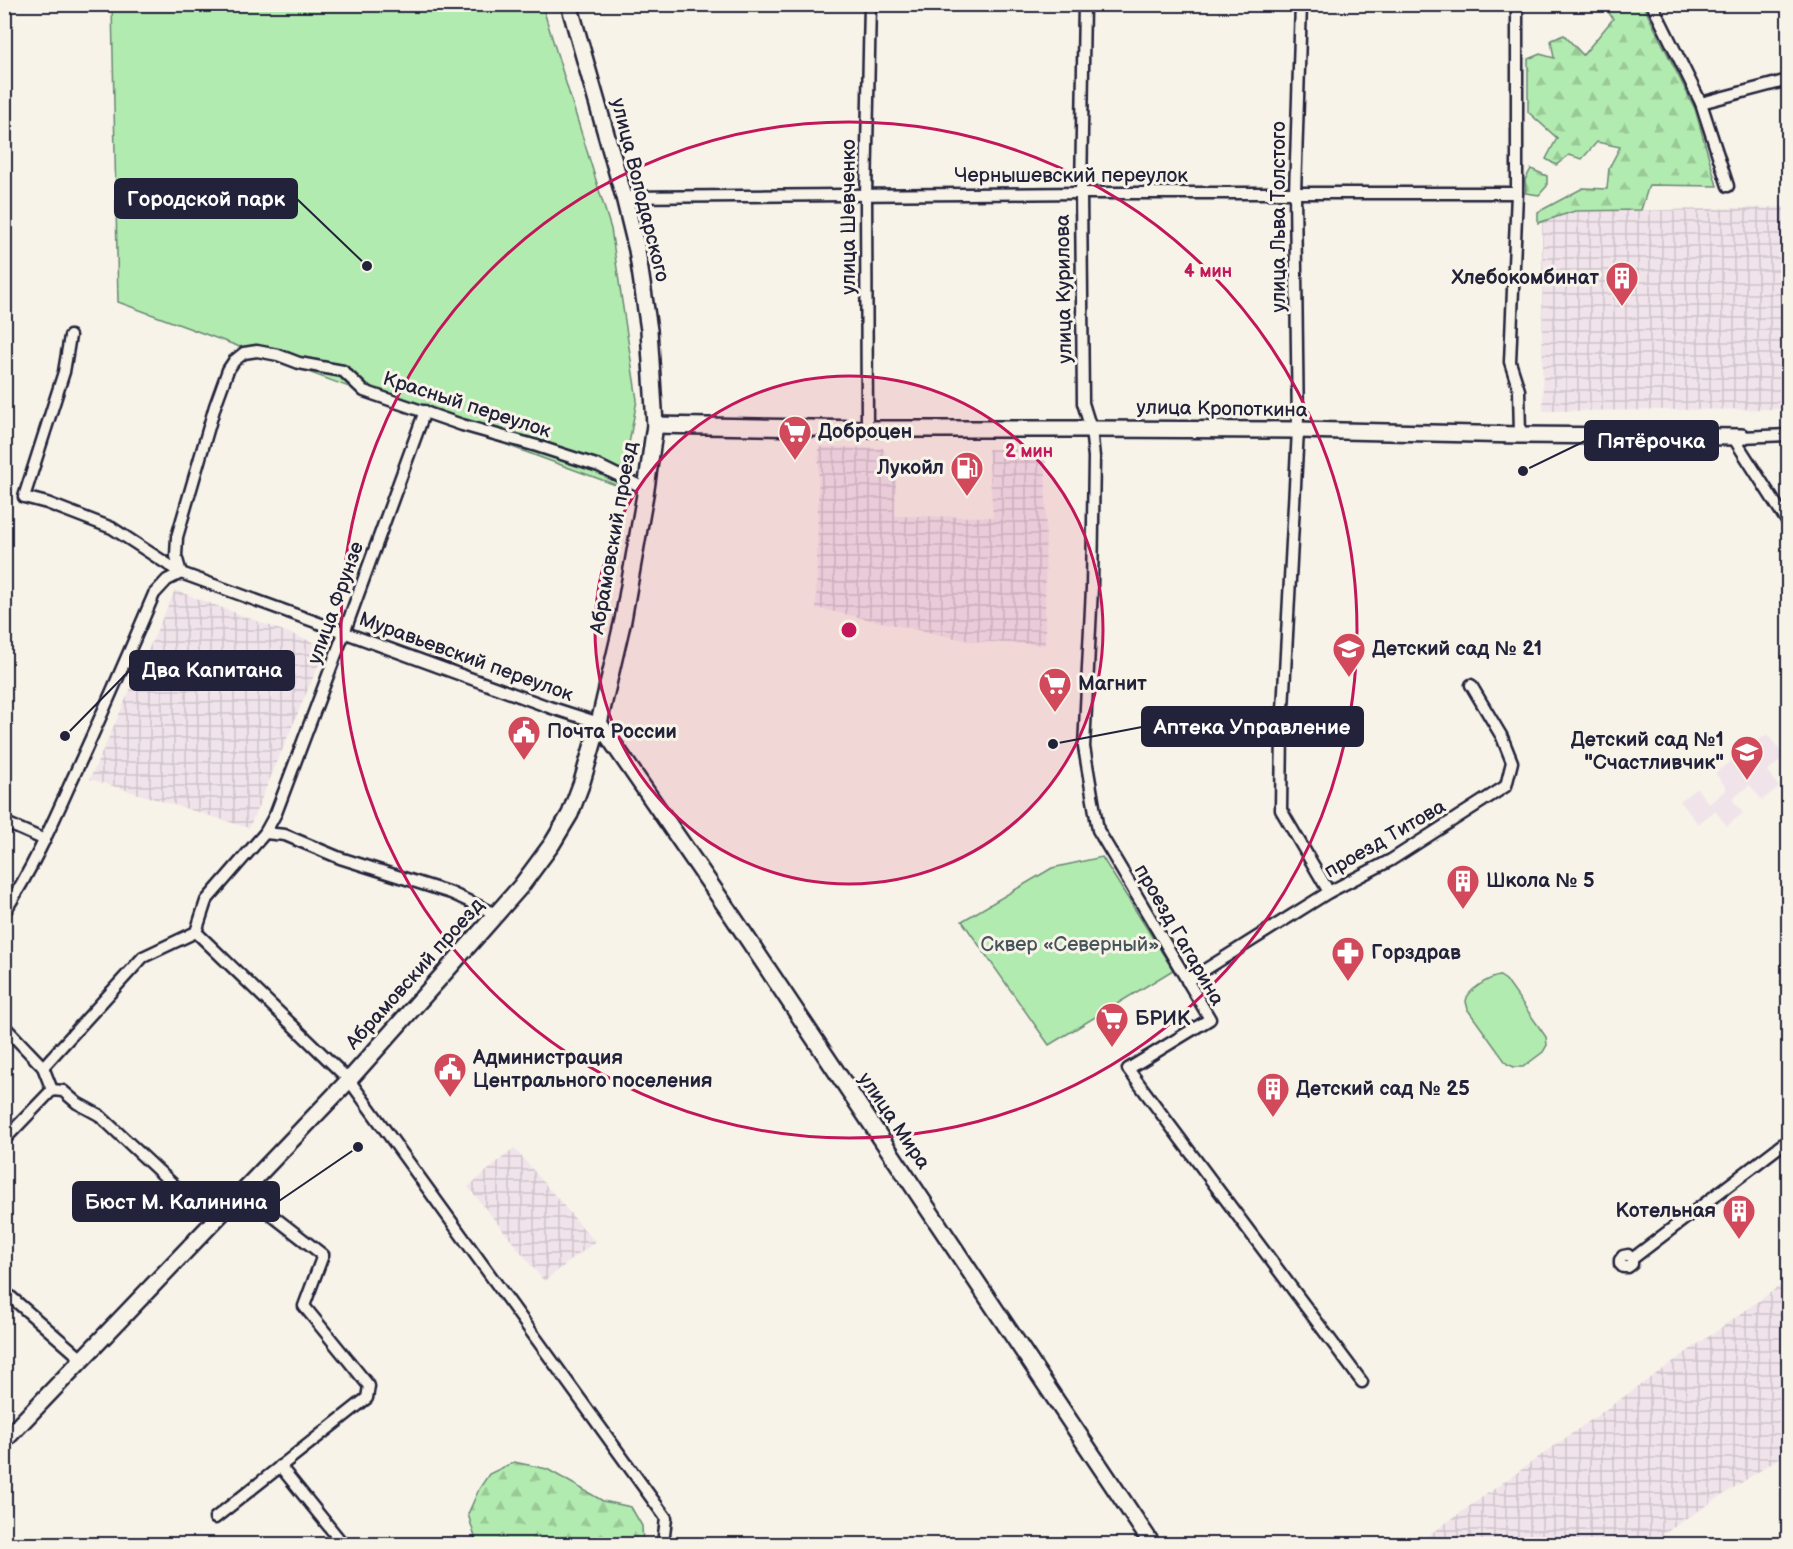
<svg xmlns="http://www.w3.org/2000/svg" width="1793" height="1549" font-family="'Balsamiq Sans',sans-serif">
<defs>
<pattern id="industrial-grid" width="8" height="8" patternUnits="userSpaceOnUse" patternTransform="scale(1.5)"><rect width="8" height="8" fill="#f0e4ea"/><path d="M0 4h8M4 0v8" fill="none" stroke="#cec3ca"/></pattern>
<pattern id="forest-firs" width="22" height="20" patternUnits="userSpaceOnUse" patternTransform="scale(1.5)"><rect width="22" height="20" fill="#b2ebaf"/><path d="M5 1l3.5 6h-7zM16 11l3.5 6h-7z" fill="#99c997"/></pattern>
</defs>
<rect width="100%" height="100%" fill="#f7f3e8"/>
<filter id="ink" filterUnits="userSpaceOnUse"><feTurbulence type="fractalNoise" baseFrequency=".0167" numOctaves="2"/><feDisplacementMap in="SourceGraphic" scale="12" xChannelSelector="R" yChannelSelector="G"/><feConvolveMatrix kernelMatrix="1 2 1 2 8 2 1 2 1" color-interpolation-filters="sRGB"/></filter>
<g filter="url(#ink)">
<!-- built -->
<polygon fill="#f0e4ea" points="1767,734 1785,757 1767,771 1779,787 1762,800 1750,785 1732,799 1743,813 1727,826 1715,811 1698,824 1680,801 1697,788 1709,804 1727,789 1715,773 1731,761 1743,777 1762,762 1750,747"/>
<!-- industrial -->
<g fill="url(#industrial-grid)">
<polygon points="1788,207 1788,409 1543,411 1542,213"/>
<polygon points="819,447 883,448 896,482 895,516 993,517 988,449 1046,450 1045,645 969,641 816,608"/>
<polygon points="175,590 326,647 249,828 90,779"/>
<polygon points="514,1148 595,1242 544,1281 468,1187"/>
<polygon points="1788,1280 1788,1452 1656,1539 1639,1544 1424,1544 1422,1540"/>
</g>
<!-- forest -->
<g fill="url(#forest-firs)" stroke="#6a8675" stroke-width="1.5">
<polygon points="1604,5 1643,5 1695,109 1717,186 1649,185 1641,210 1575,211 1538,223 1538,212 1583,188 1607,189 1609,168 1620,147 1597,142 1582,159 1569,155 1556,165 1546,159 1557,138 1528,112 1528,59 1540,54 1554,58 1551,40 1564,35 1583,55 1613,19"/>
<polygon points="1531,169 1547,176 1547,186 1539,195 1526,193 1525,180"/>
<polygon points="514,1462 547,1469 603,1501 631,1507 642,1526 643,1544 477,1544 468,1514 479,1489 489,1474"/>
</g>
<!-- green -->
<g fill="#b2ebaf" stroke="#6a8675" stroke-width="1.5">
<polygon points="112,5 542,5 611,229 637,400 621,487 118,302"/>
<polygon points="1102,857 1173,970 1049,1045 962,921 1052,868"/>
<path d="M 1500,976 L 1506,980 L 1546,1037 L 1547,1045 L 1543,1052 L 1523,1067 L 1514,1067 L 1507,1064 L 1468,1010 C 1468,1008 1466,1003 1466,1001 C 1467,990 1490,977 1500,976 Z"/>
</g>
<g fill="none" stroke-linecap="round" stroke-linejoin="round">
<defs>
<g id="street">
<polyline points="1084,4 1081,193 1083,403 1091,429 1094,457 1092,588 1084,747 1098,830 1210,1019 1128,1069 1362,1382"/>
<polyline points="1301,4 1295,193 1298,430 1282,728 1281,810 1329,892"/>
<polyline points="1517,4 1517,193 1510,362 1519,390 1520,435"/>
<polyline points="1652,4 1701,103 1728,186"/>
<polyline points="1701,103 1788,80"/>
<polyline points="624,197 1081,193 1517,193"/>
<polyline points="70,336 64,372 24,497 47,503 112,528 181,573 549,707 599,723"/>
<polyline points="867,429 866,196 870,4"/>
<polyline points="1733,437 1788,523"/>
<polyline points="1742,437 1788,435"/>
<polyline points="4,822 45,840"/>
<polyline points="265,833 285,835 340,858 451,893 496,914"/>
<path d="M 4,913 C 31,871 51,827 71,782 C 100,720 127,657 154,594 L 167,580 L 181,573 L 176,556 L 177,537 L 215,406 L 228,370 L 234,361 L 244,353 L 257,351 L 278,355 L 299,363 L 343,371 L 364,391 L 462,425 L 537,446 L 599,466 L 646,489"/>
<polyline points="196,932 349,1080 666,1518 663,1544"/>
<polyline points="1187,981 1329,892 1391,860 1506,786 1512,762 1502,737 1471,685"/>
<polyline points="4,1026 43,1067 52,1090"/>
<polyline points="43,1067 143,957 196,932 206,901 265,833 276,813 344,633 425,411"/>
<polyline points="52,1090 63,1091 77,1103 99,1115 178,1189 221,1215"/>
<polyline points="4,1140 52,1090"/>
<polyline points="1632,1259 1628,1255 1623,1256 1620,1260 1620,1264 1623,1267 1628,1267 1632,1264 1632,1259 1788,1140"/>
<polyline points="4,1291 83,1360"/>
<polyline points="280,1466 343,1544"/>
<polyline points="215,1518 367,1398 369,1386 304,1306 323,1255 242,1192"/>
</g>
<g id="secondary">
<polyline points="655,425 867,429 1091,429 1298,430 1520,435 1742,437"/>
<polyline points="599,723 733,917 1152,1544"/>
<polyline points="4,1441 349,1080 447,970 521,886 552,844 570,814 582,782 599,723 623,620 646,489 655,425 649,330 637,250 624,197 569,4"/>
</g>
</defs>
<!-- street casing -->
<use href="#street" stroke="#22223b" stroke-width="15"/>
<!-- secondary casing -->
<use href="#secondary" stroke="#22223b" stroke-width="20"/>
<!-- street -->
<use href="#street" stroke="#f7f3e8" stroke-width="10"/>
<!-- secondary -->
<use href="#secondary" stroke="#f7f3e8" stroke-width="15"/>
</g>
</g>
<!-- distance rings -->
<circle cx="849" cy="630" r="254" fill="#c2185b" fill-opacity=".12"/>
<g fill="none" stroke="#c2185b" stroke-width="3">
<circle cx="849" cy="630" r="254"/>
<circle cx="849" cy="630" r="508"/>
</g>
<!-- icons -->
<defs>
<symbol id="building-pin" viewBox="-11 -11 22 30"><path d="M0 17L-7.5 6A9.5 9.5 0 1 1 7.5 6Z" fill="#d1495b" stroke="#f7f3e8"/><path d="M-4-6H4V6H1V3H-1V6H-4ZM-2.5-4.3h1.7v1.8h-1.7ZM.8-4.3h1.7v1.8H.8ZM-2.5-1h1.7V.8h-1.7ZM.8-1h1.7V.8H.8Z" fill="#fff"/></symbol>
<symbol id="supermarket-pin" viewBox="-11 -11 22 30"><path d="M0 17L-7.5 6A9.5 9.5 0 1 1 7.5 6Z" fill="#d1495b" stroke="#f7f3e8"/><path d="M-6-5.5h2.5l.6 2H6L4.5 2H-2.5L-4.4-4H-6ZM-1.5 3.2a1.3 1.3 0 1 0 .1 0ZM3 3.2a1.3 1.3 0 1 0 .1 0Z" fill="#fff"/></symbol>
<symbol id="fuel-pin" viewBox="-11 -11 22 30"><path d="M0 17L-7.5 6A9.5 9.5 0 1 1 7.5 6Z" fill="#d1495b" stroke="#f7f3e8"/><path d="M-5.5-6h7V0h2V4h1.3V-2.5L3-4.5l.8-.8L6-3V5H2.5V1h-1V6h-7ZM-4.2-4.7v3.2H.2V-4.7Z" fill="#fff"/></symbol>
<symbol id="school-pin" viewBox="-11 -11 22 30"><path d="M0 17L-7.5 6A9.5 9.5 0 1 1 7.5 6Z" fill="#d1495b" stroke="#f7f3e8"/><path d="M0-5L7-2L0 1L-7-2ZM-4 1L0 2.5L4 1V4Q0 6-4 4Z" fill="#fff"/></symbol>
<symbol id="civic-pin" viewBox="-11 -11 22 30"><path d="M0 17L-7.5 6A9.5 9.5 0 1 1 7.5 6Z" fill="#d1495b" stroke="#f7f3e8"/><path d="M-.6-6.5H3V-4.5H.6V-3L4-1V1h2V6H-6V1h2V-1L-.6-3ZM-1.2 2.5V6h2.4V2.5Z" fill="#fff"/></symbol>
<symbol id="pharmacy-pin" viewBox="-11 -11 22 30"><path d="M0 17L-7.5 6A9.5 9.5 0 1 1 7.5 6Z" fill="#d1495b" stroke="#f7f3e8"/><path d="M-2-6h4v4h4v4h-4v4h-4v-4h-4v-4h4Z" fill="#fff"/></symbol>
</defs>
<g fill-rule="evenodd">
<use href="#building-pin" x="1603" y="259" width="38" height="52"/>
<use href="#supermarket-pin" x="776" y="413" width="38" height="52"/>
<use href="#fuel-pin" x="948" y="449" width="38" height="52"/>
<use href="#school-pin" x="1330" y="630" width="38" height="52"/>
<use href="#supermarket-pin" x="1036" y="665" width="38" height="52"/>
<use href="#civic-pin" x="505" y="713" width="38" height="52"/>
<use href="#school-pin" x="1728" y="733" width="38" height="52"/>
<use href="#building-pin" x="1444" y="862" width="38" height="52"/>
<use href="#pharmacy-pin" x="1329" y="934" width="38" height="52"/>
<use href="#supermarket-pin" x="1093" y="1000" width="38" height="52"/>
<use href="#civic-pin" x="431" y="1050" width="38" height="52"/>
<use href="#building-pin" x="1254" y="1070" width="38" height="52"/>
<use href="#building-pin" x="1720" y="1192" width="38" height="52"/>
</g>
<g text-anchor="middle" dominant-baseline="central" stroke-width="6" stroke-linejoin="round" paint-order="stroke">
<!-- street labels -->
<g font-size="20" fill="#22223b" stroke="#f7f3e8">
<text x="1071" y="176">Чернышевский переулок</text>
<text transform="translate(640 190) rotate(76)">улица Володарского</text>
<text transform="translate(849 217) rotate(-90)">улица Шевченко</text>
<text transform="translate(1279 217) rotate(-90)">улица Льва Толстого</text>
<text transform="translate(1064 289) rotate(-91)">улица Курилова</text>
<text transform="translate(467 405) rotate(18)">Красный переулок</text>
<text transform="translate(1222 409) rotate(1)">улица Кропоткина</text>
<text transform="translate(614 538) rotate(-80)">Абрамовский проезд</text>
<text transform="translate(336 603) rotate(-70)">улица Фрунзе</text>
<text transform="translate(466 657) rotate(20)">Муравьевский переулок</text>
<text transform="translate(1385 839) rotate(-30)">проезд Титова</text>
<text transform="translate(1179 935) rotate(60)">проезд Гагарина</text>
<text transform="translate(415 974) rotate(-48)">Абрамовский проезд</text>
<text transform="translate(894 1121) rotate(56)">улица Мира</text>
</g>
<!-- poi labels -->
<g font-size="20" font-weight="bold" fill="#22223b" stroke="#f7f3e8" text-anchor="start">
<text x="1599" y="278" text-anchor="end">Хлебокомбинат</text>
<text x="818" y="432">Доброцен</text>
<text x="944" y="468" text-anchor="end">Лукойл</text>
<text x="1372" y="649">Детский сад № 21</text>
<text x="1078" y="684">Магнит</text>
<text x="547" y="732">Почта России</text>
<text x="1724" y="740" text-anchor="end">Детский сад №1<tspan x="1724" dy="23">"Счастливчик"</tspan></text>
<text x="1486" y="881">Школа № 5</text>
<text x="1371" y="953">Горздрав</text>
<text x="1135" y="1019">БРИК</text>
<text x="473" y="1058">Администрация<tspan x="473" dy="23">Центрального поселения</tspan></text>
<text x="1296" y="1089">Детский сад № 25</text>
<text x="1716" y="1211" text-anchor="end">Котельная</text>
</g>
<!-- park labels -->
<g font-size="20" fill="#465458" stroke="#f7f3e8">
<text x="1070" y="945">Сквер «Северный»</text>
</g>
</g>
<circle cx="849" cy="630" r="9" fill="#c2185b" stroke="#f7f3e8" stroke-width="3"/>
<g font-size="18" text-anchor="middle" font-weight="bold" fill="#c2185b" stroke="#f7f3e8" stroke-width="6" stroke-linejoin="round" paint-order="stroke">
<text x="1208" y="277">4 мин</text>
<text x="1029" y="457">2 мин</text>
</g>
<!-- callouts -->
<path fill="none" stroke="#22223b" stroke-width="2" d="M367 266L297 199M1523 471L1585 441M65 736L130 670M1053 744L1142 727M358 1147L279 1201"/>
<g fill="#22223b" stroke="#f7f3e8" stroke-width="2">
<circle cx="367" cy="266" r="6"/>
<circle cx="1523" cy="471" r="6"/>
<circle cx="65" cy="736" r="6"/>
<circle cx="1053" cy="744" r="6"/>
<circle cx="358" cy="1147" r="6"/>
</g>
<g fill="#22223b" stroke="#22223b" stroke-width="2">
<rect x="115" y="179" width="182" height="39" rx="6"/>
<rect x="1585" y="421" width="133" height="39" rx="6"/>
<rect x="130" y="651" width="164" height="39" rx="6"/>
<rect x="1142" y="707" width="221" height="39" rx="6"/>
<rect x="73" y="1182" width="206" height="39" rx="6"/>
</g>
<g font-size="21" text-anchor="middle" font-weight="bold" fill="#fff">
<text x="206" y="206">Городской парк</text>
<text x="1651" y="448">Пятёрочка</text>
<text x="212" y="677">Два Капитана</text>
<text x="1252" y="734">Аптека Управление</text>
<text x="176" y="1209">Бюст М. Калинина</text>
</g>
<!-- margin -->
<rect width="1793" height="1549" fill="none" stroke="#f7f3e8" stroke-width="24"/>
<rect x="12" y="12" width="1769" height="1525" fill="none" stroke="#22223b" stroke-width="2" filter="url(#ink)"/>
</svg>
